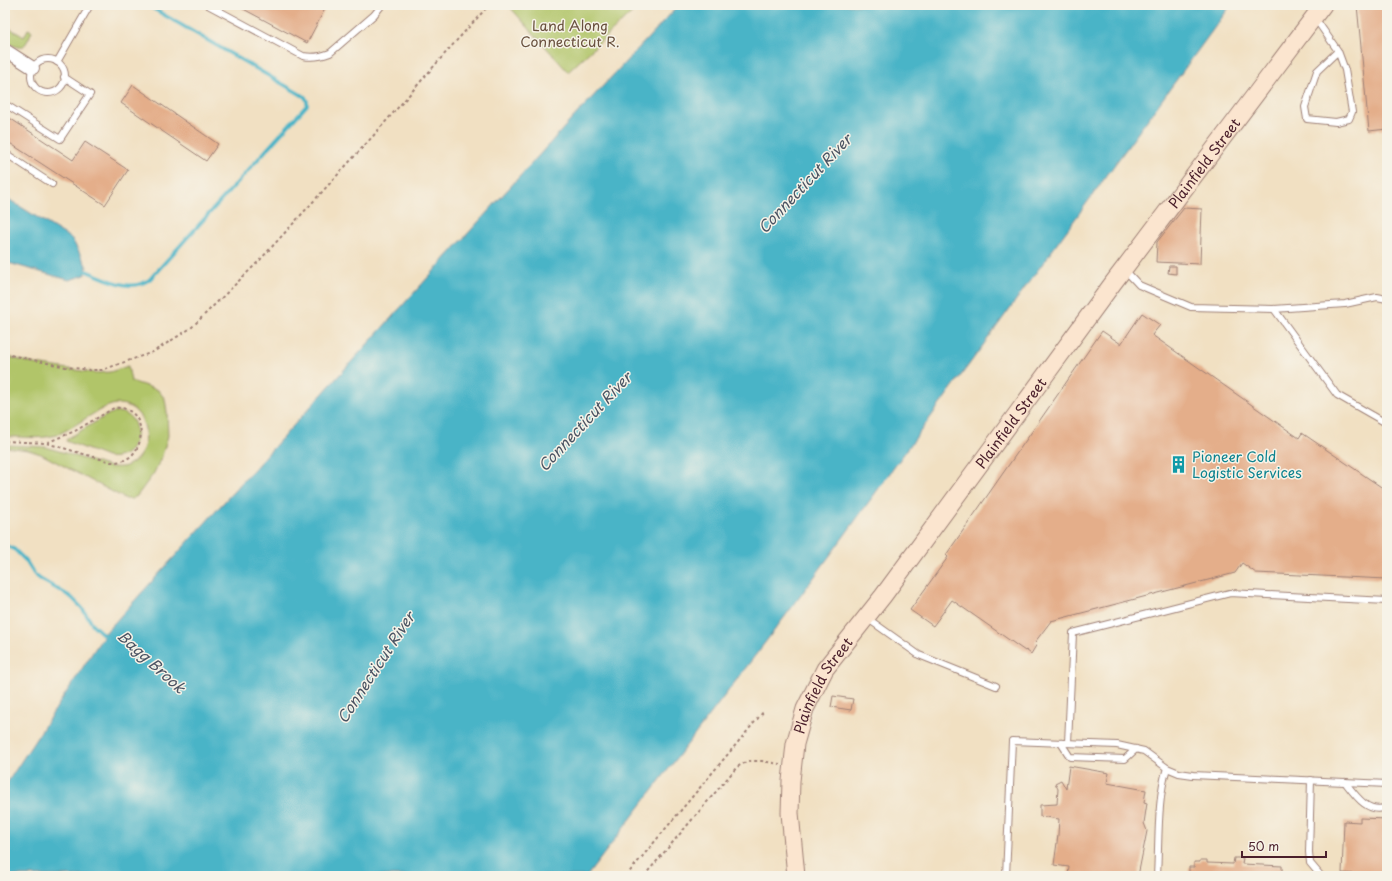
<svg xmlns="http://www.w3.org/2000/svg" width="1392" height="881" font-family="'Playpen Sans',sans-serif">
<rect width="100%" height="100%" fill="#f7f3e8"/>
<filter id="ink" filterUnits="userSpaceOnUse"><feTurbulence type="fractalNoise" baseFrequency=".025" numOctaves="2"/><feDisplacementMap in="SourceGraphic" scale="8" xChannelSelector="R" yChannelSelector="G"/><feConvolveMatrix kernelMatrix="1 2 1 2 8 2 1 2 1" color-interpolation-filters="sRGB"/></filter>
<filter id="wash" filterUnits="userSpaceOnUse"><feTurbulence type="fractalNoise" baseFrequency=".012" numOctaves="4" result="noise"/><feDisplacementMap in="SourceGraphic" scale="16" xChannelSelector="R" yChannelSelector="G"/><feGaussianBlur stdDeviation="0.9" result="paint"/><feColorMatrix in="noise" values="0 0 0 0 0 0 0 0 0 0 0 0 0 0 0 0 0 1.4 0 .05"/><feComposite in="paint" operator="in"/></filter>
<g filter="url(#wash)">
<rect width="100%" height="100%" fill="#f1e0c2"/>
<!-- green -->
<g fill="#b1c569" stroke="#7e724a">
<polygon points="510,5 640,5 568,72 509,6"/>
<path d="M 5,25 L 24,37 L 28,29 L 32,31 C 24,50 22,51 5,41 Z"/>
<path d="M 5,356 L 35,364 L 96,373 L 110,372 L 128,366 L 131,381 L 158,390 L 165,399 L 167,412 L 168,436 L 162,456 L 154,473 L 137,496 L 132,499 L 126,499 L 41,454 L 28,450 L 5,447 L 5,445 L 46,447 L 110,467 C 116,467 123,468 128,465 C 156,453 149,405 119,404 C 103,403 74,429 56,435 C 39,440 22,436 5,437 Z"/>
<path d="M 115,412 C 146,410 143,463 107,457 L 66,441 L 67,439 L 107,415 Z"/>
</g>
<!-- water -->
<g fill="#49b4c7" stroke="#4a6a79">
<polygon points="679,5 1231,5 796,602 587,876 5,876 5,786 106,632 570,121"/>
<polygon points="5,197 72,239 87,267 85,275 69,280 5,262"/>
</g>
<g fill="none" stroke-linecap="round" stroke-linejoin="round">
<!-- stream -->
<g stroke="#49b4c7" stroke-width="3.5">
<path d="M 86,271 C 106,278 131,294 150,279 L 307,105 L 307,101 L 305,97 L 147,5"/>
<polyline points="5,545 14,549 26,561 34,574 40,579 71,597 82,608 93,625 107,638"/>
</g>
</g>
<g id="blocks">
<!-- building -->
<g fill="#e4ae8a">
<polygon points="236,5 327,5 307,43"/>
<polygon points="1357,5 1387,5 1387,129 1369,131"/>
<polygon points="133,85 218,144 206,161 121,103"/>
<polygon points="5,115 73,160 85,142 128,170 105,205 5,140"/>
<polygon points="1184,208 1202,209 1200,264 1156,262 1157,242"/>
<polygon points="1169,266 1176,266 1176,274 1168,273"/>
<polygon points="1142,313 1160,325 1152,335 1299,438 1302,433 1387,491 1387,579 1256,573 1242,563 1235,573 1051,621 1035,642 1037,644 1031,654 1026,650 1025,651 952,600 933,626 910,610 948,557 946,555 1102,331 1121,344"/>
<polygon points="833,696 853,699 851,710 831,707"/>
<polygon points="1069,766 1109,773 1107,783 1146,790 1144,802 1147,803 1144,823 1147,831 1138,876 1068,876 1069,867 1054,865 1058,835 1059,819 1040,816 1040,805 1057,804 1058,789 1055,783 1061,780 1066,789"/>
<polygon points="1360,818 1387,819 1387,876 1358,876 1358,874 1342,873 1344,821 1360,822"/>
<polygon points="1234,858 1243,858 1242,864 1282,866 1282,876 1189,876 1189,867 1194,867 1194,862 1200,862 1200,860 1207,860 1207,863 1233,864"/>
</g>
</g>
</g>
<g filter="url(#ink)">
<use href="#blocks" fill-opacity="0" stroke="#9e8076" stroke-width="1"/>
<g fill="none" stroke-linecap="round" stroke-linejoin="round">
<defs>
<g id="lane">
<path d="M 208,5 L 303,56 C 313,58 320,57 330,53 L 374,15 L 382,5"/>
<polyline points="1315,18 1338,51 1345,70 1352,112 1349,119 1336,122 1307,119 1305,107 1317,71 1338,51"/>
<circle cx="48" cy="76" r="17"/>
<polyline points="57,62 90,5"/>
<polyline points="5,104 60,139 90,94 64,77"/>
<polyline points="5,153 52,184"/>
<polyline points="1125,270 1139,285 1191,307 1274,309 1345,304 1377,297 1387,299"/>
<polyline points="1274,309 1337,395 1386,423 1387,422"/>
<polyline points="867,618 919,655 996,686"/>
<polyline points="1061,743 1070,757 1125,759 1136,749"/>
<polyline points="1068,743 1073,633 1230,593 1387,601"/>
<polyline points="1311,780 1309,852 1310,863 1321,876"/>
<path d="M 1345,782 C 1355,795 1368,815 1387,807"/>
<polyline points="1006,876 1012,741 1117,745 1144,751 1167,768 1179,773 1193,775 1387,784"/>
<path d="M 1157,876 C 1159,843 1157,798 1167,768"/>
</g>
<polyline id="street" points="5,50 33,68"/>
<g id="secondary">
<path id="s1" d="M 796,876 L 790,813 L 791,781 L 795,744 L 805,709 L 825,669 L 883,596 L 1113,283 L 1323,5"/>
</g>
</defs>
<!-- lane casing -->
<use href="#lane" stroke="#9e8076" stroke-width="8"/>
<!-- street casing -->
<use href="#street" stroke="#9e8076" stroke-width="14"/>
<!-- secondary casing -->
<use href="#secondary" stroke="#9e8076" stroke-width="19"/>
<!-- path -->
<g stroke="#9e8076" stroke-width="2" stroke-dasharray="3 3" stroke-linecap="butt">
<polyline points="5,354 66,367 90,370 102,370 153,352 191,328 259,261 374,135 449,49 489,5"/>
<path d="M 5,441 L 46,443 L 111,462 C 149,465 151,404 114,408 L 75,431 L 46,443"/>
<polyline points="626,876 764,711"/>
<polyline points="644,876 737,767 748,761 762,761 780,764"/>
</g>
<!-- lane -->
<use href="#lane" stroke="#fff" stroke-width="6"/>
<!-- street -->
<use href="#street" stroke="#fff" stroke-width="12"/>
<!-- secondary -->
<use href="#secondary" stroke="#fbe5cf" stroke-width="17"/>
</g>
</g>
<!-- icons -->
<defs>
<symbol id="building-bare" viewBox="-9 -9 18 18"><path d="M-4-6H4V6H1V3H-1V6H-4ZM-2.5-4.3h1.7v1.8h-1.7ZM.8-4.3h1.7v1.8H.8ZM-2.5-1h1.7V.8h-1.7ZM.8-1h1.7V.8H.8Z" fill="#0f9aa8" stroke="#f7f3e8" stroke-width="2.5" paint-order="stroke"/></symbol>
</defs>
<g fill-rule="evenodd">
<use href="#building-bare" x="1166" y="452" width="25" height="25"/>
</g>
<g text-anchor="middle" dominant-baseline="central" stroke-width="3" stroke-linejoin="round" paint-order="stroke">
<!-- park labels -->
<g font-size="14" fill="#69513e" stroke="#f7f3e8">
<text x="570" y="25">Land Along<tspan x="570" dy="16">Connecticut R.</tspan></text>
</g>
<!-- street labels -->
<g font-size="14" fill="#4a1f2b" stroke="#f7f3e8">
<text stroke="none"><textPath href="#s1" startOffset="846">Plainfield Street</textPath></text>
<text stroke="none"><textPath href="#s1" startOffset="522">Plainfield Street</textPath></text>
<text stroke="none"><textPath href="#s1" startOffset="198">Plainfield Street</textPath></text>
</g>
<!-- culture labels -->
<g font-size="14" fill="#0d838f" stroke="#f7f3e8" text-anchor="start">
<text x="1192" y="456">Pioneer Cold<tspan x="1192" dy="16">Logistic Services</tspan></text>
</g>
<!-- water labels -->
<g font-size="15" font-style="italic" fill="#4a5362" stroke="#f7f3e8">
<text transform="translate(804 183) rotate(-47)">Connecticut River</text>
<text transform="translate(584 421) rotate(-47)">Connecticut River</text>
<text transform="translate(152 661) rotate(42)">Bagg Brook</text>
<text transform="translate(375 667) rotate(-57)">Connecticut River</text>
</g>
</g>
<!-- margin -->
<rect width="1392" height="881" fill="none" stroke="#f7f3e8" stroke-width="20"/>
<!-- scale -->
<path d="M1242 851v6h84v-6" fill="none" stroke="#4a1f2b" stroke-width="2"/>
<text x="1248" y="851" font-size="12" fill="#4a1f2b" stroke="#f7f3e8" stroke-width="3" paint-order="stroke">50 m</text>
</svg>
